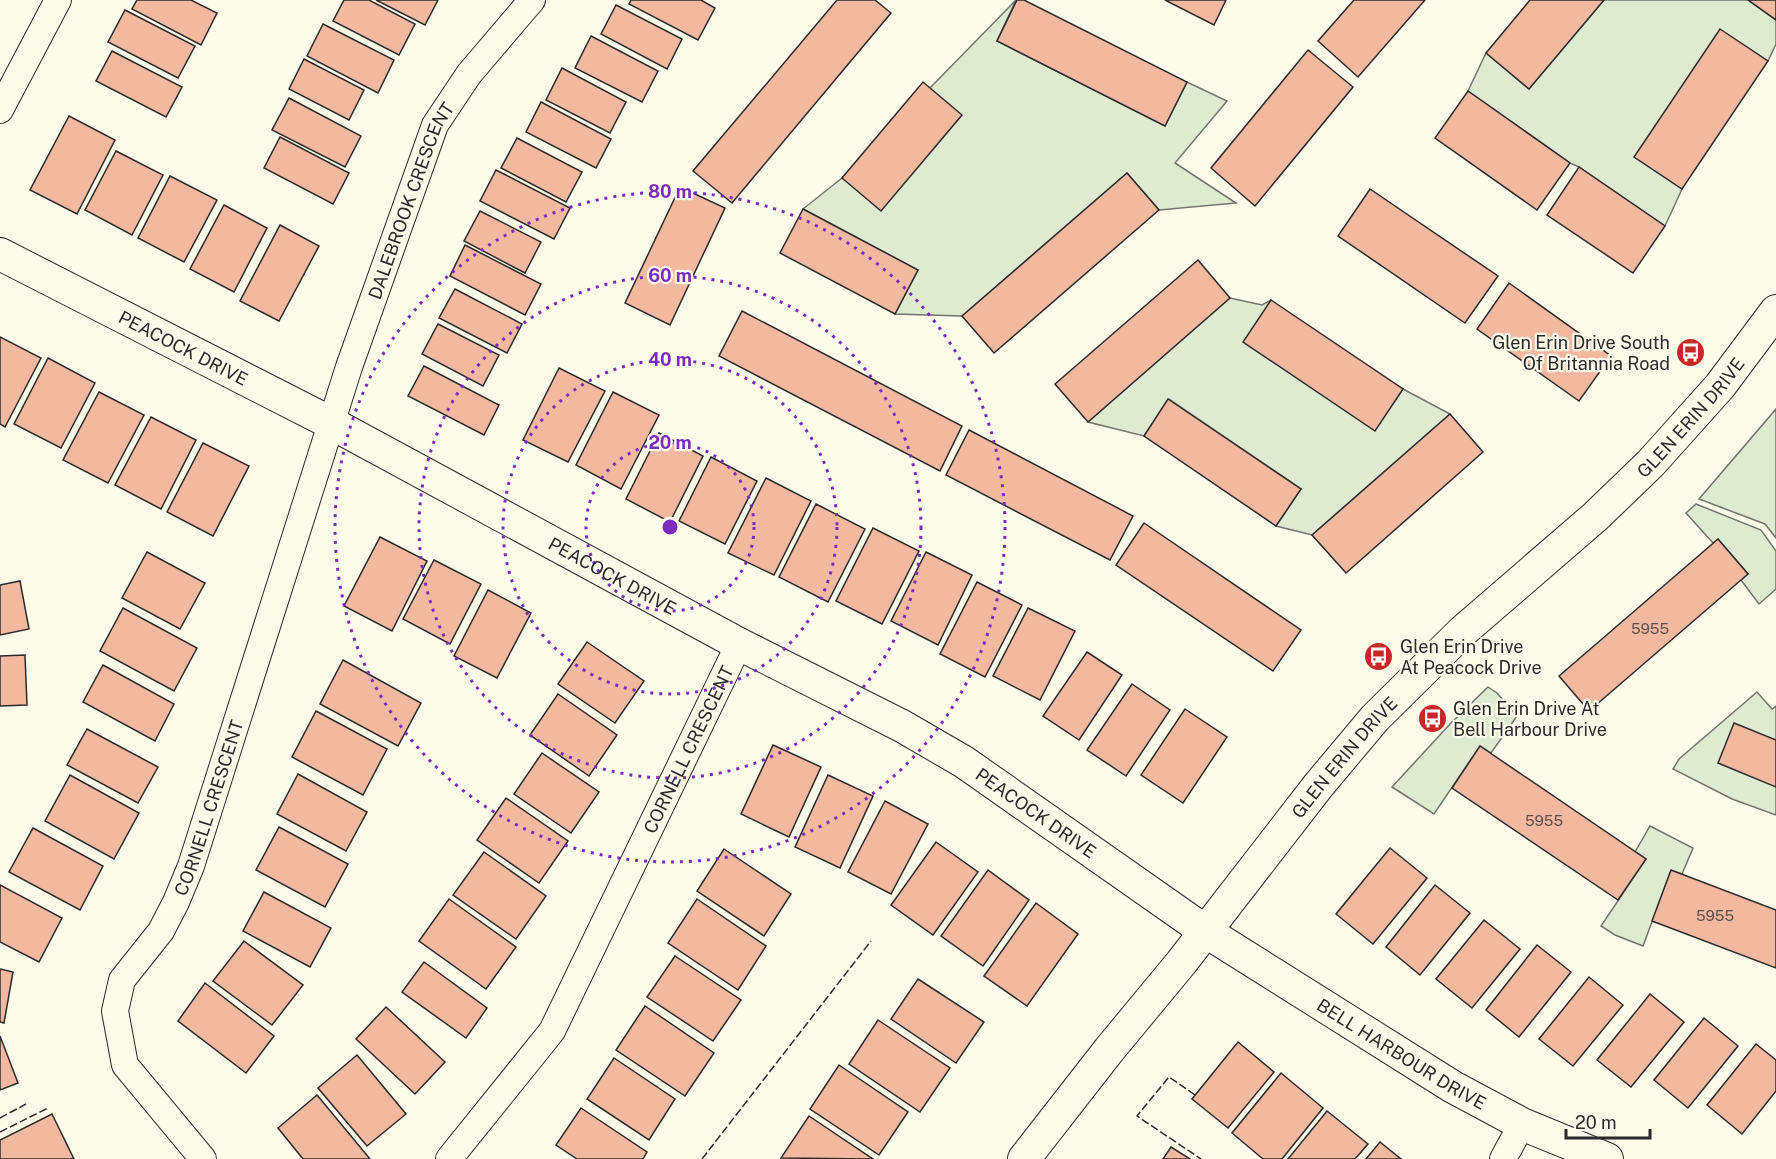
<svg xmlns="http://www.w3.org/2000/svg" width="1776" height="1159" font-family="'Public Sans',sans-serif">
<rect width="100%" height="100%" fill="#fdfbea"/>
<!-- green -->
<g fill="#deebd1" stroke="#74746e" stroke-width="1.5">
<polygon points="1016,0 997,41 1165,126 1187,82 1227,101 1175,163 1236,203 1159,210 1127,173 962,316 895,314 918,270 803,209 842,178"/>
<polygon points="1604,0 1748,0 1776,20 1776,44 1768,61 1635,157 1682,189 1665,226 1579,167 1570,163 1468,91 1486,53 1529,89"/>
<polygon points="1230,298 1262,305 1271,300 1375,430 1403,389 1450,414 1312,535 1276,526 1301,489 1169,399 1144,436 1088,422"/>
<polygon points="1776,409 1776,538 1765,524 1699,499"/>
<polygon points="1696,504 1761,530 1776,551 1776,589 1759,604 1741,580 1748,574 1718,539 1713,543 1686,513"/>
<polygon points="1488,687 1497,693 1517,716 1491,753 1480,746 1434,814 1392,787 1450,724"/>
<polygon points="1757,692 1772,709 1776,706 1776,815 1732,799 1673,769 1679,759"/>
<polygon points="1650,826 1693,848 1682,874 1671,871 1643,946 1615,935 1601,926 1646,859 1635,852"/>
</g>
<!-- building -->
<g fill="#f2b8a0" stroke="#2b2b2b" stroke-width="1.5">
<polygon points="137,0 191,0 217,13 201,45 132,9"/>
<polygon points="344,0 369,0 415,24 399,55 333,21"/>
<polygon points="376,0 438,0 425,25"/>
<polygon points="631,0 701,0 715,8 698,40 629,4"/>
<polygon points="837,0 875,0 891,13 732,203 693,171"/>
<polygon points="1017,0 1024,0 1187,82 1165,126 997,41"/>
<polygon points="1165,0 1226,0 1214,25"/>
<polygon points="1354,0 1425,0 1358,77 1318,41"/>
<polygon points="1530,0 1604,0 1529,89 1486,53"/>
<polygon points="1748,0 1776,0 1776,20"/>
<polygon points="616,5 682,39 667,69 601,34"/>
<polygon points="125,10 195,46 178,78 108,42"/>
<polygon points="323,24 394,60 378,93 307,56"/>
<polygon points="1720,29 1768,61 1682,189 1634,157"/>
<polygon points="591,36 658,71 642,102 575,68"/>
<polygon points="1308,50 1353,87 1255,206 1211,168"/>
<polygon points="112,51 182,87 166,117 96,81"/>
<polygon points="304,59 364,90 349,120 289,89"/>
<polygon points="562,68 626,102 610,133 546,100"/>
<polygon points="923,82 962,115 881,211 842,178"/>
<polygon points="1468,91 1570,163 1537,210 1435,138"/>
<polygon points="289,98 361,136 345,167 272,130"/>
<polygon points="541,102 611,139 596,168 526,132"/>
<polygon points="69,116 115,140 77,214 30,190"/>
<polygon points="280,137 349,173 333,204 264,168"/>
<polygon points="517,138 582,172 566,202 501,168"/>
<polygon points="116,151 163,175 132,235 85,210"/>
<polygon points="1579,167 1665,226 1633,273 1547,215"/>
<polygon points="496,170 570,208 554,239 480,201"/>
<polygon points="1127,173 1159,210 994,353 962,316"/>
<polygon points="170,176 217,200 184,262 138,238"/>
<polygon points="680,187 725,208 670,325 625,303"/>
<polygon points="1370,189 1498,276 1465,323 1338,236"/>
<polygon points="224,205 267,228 234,292 190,269"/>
<polygon points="803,209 918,270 895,314 780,253"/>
<polygon points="480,211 541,242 525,273 464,241"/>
<polygon points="280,225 319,246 279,321 240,301"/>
<polygon points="465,245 541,284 525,315 450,276"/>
<polygon points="1198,260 1230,298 1088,422 1055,384"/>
<polygon points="1509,283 1611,356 1579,401 1477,329"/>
<polygon points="455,289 522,324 507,353 439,318"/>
<polygon points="1271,300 1403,389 1375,431 1243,342"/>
<polygon points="742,311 962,426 940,471 719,356"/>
<polygon points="438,324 499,355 483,386 422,354"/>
<polygon points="0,337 41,358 5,427 0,424"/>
<polygon points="48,358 95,383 61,448 14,424"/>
<polygon points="424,366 499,405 484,435 408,396"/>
<polygon points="559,368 605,391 568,462 523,440"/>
<polygon points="99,392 144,415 108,483 63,460"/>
<polygon points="613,392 659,415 621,489 576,465"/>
<polygon points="1168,399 1301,489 1276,526 1144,436"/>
<polygon points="1450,414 1483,452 1346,573 1312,535"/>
<polygon points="151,417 196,440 161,509 115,485"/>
<polygon points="969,430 1133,516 1110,560 946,475"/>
<polygon points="659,433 703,456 670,522 626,499"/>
<polygon points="203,443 249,466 213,536 167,512"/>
<polygon points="711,457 757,481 725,544 679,521"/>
<polygon points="766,478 811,501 774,575 728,553"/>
<polygon points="816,504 865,529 828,602 779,577"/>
<polygon points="1144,523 1301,630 1273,671 1116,565"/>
<polygon points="873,528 919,551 882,624 836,601"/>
<polygon points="380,537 427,561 392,631 344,606"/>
<polygon points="1718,539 1748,574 1589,711 1559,676"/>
<polygon points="147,552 205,583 180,629 122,598"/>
<polygon points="926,552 972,575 938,645 891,621"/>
<polygon points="434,560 481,584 450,644 403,619"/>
<polygon points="20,581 29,629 0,635 0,585"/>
<polygon points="977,582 1022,605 985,677 940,654"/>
<polygon points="488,590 531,613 497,678 454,656"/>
<polygon points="123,608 197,648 174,691 100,651"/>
<polygon points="1028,608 1075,631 1040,700 993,676"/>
<polygon points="587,642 644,681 615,723 558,684"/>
<polygon points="1087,652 1122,675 1079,740 1043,716"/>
<polygon points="25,655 27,705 0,706 0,656"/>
<polygon points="343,660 421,703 398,746 320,704"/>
<polygon points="103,665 174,704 155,741 83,702"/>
<polygon points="1132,684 1170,710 1126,776 1087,750"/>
<polygon points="558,694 617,735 589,776 530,735"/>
<polygon points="1185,709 1227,737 1183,803 1141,775"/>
<polygon points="316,711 387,749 363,795 292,757"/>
<polygon points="1734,723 1776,740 1776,787 1718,763"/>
<polygon points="87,729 158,767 138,803 67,765"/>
<polygon points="773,745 821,767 789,837 741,814"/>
<polygon points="1480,746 1646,859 1618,900 1452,788"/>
<polygon points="542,753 599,792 571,833 514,794"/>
<polygon points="298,774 367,812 346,851 277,814"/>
<polygon points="70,775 139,813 114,859 45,821"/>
<polygon points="828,775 873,796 840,868 795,847"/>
<polygon points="506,798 568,841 539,883 477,840"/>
<polygon points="885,801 928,824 891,894 848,872"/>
<polygon points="279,827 348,864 325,907 256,870"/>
<polygon points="33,828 103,866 80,910 9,872"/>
<polygon points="936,842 978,872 933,935 891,905"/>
<polygon points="1390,848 1427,878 1373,944 1336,914"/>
<polygon points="724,849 791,894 764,936 697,891"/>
<polygon points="484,852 546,896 516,939 453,895"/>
<polygon points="988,870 1029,900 983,966 941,936"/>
<polygon points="1671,870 1776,910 1776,968 1652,921"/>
<polygon points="0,885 62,918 39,962 0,942"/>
<polygon points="1435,885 1470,913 1420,975 1386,947"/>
<polygon points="264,892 331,928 310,967 243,931"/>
<polygon points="449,899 516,947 486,989 419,941"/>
<polygon points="697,899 766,946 738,990 668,943"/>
<polygon points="1036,903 1078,934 1027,1006 984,976"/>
<polygon points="1484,920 1520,949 1472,1008 1436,979"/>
<polygon points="244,941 303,985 272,1025 213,981"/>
<polygon points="1537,945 1571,972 1519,1037 1486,1010"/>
<polygon points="675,956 741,1000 713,1041 647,997"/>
<polygon points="424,962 487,1008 466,1038 402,992"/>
<polygon points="0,969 13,972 4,1023 0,1022"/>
<polygon points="1589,977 1623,1005 1573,1066 1539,1039"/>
<polygon points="918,979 984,1022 956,1063 891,1019"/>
<polygon points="205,983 274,1036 246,1073 178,1021"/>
<polygon points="1650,994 1684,1022 1631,1087 1597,1060"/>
<polygon points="645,1006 714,1053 685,1096 616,1050"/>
<polygon points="386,1007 445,1062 415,1094 356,1039"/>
<polygon points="1704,1018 1738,1046 1688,1108 1654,1080"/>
<polygon points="878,1020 950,1068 920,1112 849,1064"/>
<polygon points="0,1036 18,1083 0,1090"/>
<polygon points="1238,1042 1274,1072 1228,1128 1192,1099"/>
<polygon points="1756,1044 1776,1060 1776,1091 1742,1134 1707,1105"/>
<polygon points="357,1055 406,1114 367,1146 318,1088"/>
<polygon points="614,1058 675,1099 649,1140 587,1099"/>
<polygon points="839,1065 908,1112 879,1155 810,1109"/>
<polygon points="1281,1073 1323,1108 1282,1159 1263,1159 1232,1133"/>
<polygon points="317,1095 370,1159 303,1159 278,1128"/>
<polygon points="581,1108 647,1152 643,1159 577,1159 556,1145"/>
<polygon points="1327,1111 1368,1144 1355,1159 1288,1159"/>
<polygon points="52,1114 74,1159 0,1159 0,1140"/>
<polygon points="809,1116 873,1159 781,1158"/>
<polygon points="1380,1142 1401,1159 1366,1159"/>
<polygon points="1171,1147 1190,1159 1163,1159"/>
</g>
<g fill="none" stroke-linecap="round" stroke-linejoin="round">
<defs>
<g id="minor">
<polyline points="0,110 58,0"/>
<path id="s1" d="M 203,1159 L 125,1065 L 115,1011 L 122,980 L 161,931 L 176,902 L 191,866 L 349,367 L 435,125 L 469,74 L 532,0"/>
<path id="s2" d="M 449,1159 L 552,1031 L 739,644"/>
<polyline points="1503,1159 1522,1124"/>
</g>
<g id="tertiary">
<path id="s3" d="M 0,254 L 331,423 L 739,644 L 902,726 L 964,762 L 1205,931 L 1453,1087 L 1522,1124 L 1607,1159"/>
<path id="s4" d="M 1024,1159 L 1109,1050 L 1181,963 L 1318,786 L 1375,718 L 1463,631 L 1595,517 L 1651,463 L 1720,386 L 1776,311"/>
</g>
</defs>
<!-- minor casing -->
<use href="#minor" stroke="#2b2b2b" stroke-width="28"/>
<!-- tertiary casing -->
<use href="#tertiary" stroke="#2b2b2b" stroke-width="34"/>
<!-- minor -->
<use href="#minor" stroke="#fdfbea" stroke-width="26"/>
<!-- tertiary -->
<use href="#tertiary" stroke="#fdfbea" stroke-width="32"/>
<!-- fence -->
<g stroke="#2b2b2b" stroke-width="1.5" stroke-dasharray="8 3" stroke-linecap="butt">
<polyline points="1195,1095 1169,1077 1137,1116 1201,1159"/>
<polyline points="0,1118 26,1104"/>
<polyline points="0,1132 48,1108"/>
<polyline points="702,1159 871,941"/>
</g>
</g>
<!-- distance rings -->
<g fill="none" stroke="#7b2cbf" stroke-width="3" stroke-dasharray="3 6">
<circle cx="670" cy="527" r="84"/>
<circle cx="670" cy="527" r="167"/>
<circle cx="670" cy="527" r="251"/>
<circle cx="670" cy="527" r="335"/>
</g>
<!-- icons -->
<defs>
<symbol id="bus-disc" viewBox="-11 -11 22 22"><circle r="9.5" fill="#c62828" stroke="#fdfbea"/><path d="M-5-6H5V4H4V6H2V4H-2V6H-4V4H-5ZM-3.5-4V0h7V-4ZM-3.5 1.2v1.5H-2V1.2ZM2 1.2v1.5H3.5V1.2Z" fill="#fff"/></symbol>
</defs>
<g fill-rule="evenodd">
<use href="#bus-disc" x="1674" y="336" width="33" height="33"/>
<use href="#bus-disc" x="1362" y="640" width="33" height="33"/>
<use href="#bus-disc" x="1416" y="702" width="33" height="33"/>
</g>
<g text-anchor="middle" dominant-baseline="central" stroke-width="4.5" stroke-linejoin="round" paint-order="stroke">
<!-- number labels -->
<g font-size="15" fill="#5d4e48">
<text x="1650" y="628">5955</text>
<text x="1544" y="820">5955</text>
<text x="1715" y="915">5955</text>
</g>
<!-- street labels -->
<g font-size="18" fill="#2b2b2b" stroke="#fdfbea">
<text stroke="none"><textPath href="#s1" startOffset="1044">DALEBROOK CRESCENT</textPath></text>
<text stroke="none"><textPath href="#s3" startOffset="206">PEACOCK DRIVE</textPath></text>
<text stroke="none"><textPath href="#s4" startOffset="1000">GLEN ERIN DRIVE</textPath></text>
<text stroke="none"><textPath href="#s3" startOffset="692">PEACOCK DRIVE</textPath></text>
<text stroke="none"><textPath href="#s2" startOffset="477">CORNELL CRESCENT</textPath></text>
<text stroke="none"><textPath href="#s4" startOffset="514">GLEN ERIN DRIVE</textPath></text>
<text stroke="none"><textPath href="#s1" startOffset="404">CORNELL CRESCENT</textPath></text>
<text stroke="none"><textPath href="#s3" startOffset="1178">PEACOCK DRIVE</textPath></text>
<text stroke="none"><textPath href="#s3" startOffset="1616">BELL HARBOUR DRIVE</textPath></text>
</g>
<!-- poi labels -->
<g font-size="18" fill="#2b2b2b" stroke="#fdfbea" text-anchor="start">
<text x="1670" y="342" text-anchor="end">Glen Erin Drive South<tspan x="1670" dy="21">Of Britannia Road</tspan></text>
<text x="1400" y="646">Glen Erin Drive<tspan x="1400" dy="21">At Peacock Drive</tspan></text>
<text x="1453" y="708">Glen Erin Drive At<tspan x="1453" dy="21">Bell Harbour Drive</tspan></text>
</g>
</g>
<circle cx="670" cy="527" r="9" fill="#7b2cbf" stroke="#fdfbea" stroke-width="3"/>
<g font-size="18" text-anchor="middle" font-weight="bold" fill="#7b2cbf" stroke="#fdfbea" stroke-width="4.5" stroke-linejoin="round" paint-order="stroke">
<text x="670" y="198">80 m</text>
<text x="670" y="282">60 m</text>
<text x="670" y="366">40 m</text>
<text x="670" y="449">20 m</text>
</g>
<!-- scale -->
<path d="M1566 1129v9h84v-9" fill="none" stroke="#2b2b2b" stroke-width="3"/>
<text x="1575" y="1129" font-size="18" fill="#2b2b2b" stroke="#fdfbea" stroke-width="4.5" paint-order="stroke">20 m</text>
</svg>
